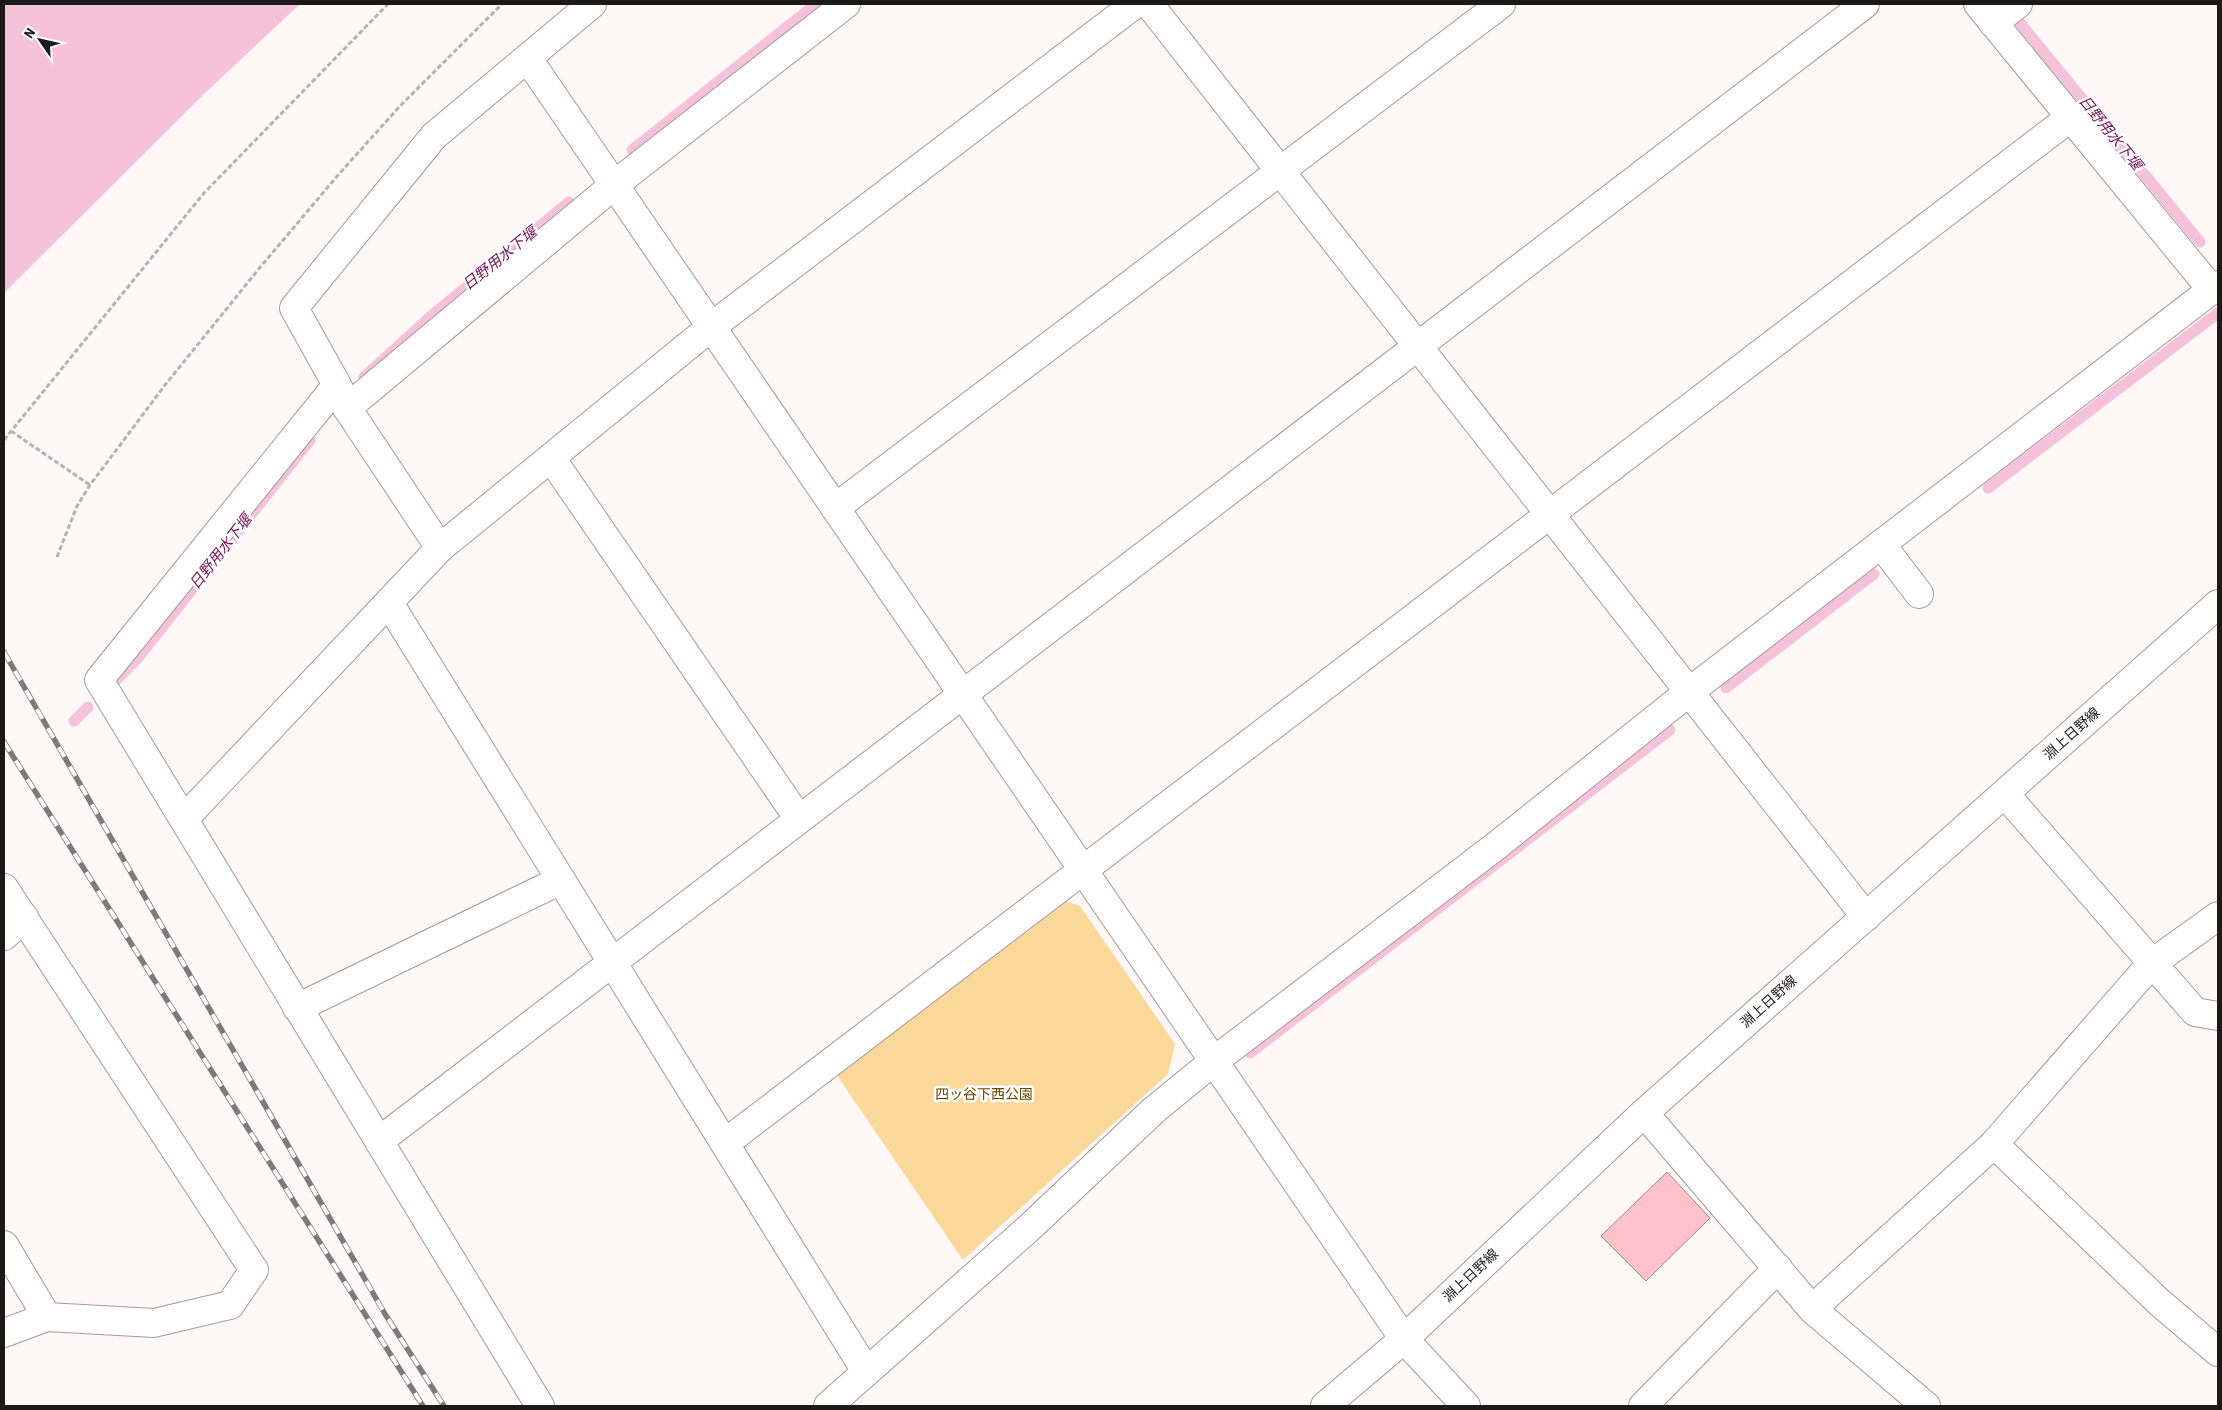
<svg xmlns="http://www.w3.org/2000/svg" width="2222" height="1410" font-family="'Source Sans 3','Noto Sans JP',sans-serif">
<rect width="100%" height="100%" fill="#fff8f7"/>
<!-- green -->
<polygon fill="#fad89a" points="1058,899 1080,906 1175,1044 1168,1074 963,1260 834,1071"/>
<!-- water -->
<polygon fill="#f6c1db" points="4,4 300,4 205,93 4,293"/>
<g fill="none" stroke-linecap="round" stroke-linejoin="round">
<!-- stream -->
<g stroke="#f6c1db" stroke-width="11">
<polyline points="2020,23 2200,242"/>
<polyline points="632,150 816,4"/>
<polyline points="364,377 430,317 569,202"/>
<polyline points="1988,488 2218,313"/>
<polyline points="113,683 137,659 310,440"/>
<polyline points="1726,688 1874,574"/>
<polyline points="74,721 88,707"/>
<polyline points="1250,1053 1670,730"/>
</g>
</g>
<!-- building -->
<polygon fill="#ffc2c9" stroke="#958a8b" points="1667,1172 1710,1218 1646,1281 1601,1236"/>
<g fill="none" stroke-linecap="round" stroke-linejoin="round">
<defs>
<g id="street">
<polyline points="1149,4 1866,917"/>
<polyline points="1978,4 2212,290"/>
<polyline points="1993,23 2018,4"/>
<polyline points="528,59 1404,1339 1466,1406"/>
<polyline points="340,391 347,408 440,548"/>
<polyline points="347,408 614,185 846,4"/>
<polyline points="551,458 799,819"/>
<polyline points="835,508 1501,4"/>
<polyline points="1881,544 1919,594"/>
<polyline points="389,603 866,1371"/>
<polyline points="2005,794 2195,1012 2218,1016"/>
<polyline points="184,819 440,548 711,327 1135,4"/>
<polyline points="4,888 254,1270 230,1305 154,1323 47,1317 4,1333"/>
<polyline points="4,936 24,917"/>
<polyline points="297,1008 561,880"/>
<polyline points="1644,1113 1812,1309 1926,1406"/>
<polyline points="379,1141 1865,4"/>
<polyline points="725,1143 2071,117"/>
<polyline points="1994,1144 2160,1303 2218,1352"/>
<polyline points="4,1245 47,1317"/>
<polyline points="1812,1309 1994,1144 2151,964 2218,916"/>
<polyline points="540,1406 99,680 337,385 294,308 434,136 592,4"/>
<polyline points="828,1406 1029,1228 1154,1110 1214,1061 1496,846 1689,692 2218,285"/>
<polyline points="1643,1406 1778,1268"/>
</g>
<polyline id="secondary" points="1325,1406 1404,1339 1644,1113 2218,604"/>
</defs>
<!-- street casing -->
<use href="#street" stroke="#a49a98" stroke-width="30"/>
<!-- secondary casing -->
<use href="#secondary" stroke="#a49a98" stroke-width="30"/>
<!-- path -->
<g stroke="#b7b2b1" stroke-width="3" stroke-dasharray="5 2.5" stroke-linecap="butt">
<polyline points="11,431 90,485"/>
<polyline points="4,440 204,193 388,4"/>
<polyline points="57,557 77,506 90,485 165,385 262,265 339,174 400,106 502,4"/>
</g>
<!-- street -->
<use href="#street" stroke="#fff" stroke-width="28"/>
<!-- secondary -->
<use href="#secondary" stroke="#fff" stroke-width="28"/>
<defs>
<g id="rail">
<polyline points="4,652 385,1314 444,1406"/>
<polyline points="4,742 423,1406"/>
</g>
</defs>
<!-- rail casing -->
<use href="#rail" stroke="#7f7a79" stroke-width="5.5"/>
<!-- rail -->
<use href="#rail" stroke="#fff" stroke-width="4" stroke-dasharray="11" stroke-linecap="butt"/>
</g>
<g text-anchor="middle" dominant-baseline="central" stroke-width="5" stroke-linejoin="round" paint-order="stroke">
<!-- street labels -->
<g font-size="14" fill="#1c1918" stroke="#fff">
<text transform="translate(2072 734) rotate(-42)">淵上日野線</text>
<text transform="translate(1769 1002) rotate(-42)">淵上日野線</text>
<text transform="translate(1471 1276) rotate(-43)">淵上日野線</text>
</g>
<!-- park labels -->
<g font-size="14" fill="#654700" stroke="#fff">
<text x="984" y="1095">四ッ谷下西公園</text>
</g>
<!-- water labels -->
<g font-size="15" font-style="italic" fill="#781353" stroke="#fff">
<text transform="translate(2110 133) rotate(51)">日野用水下堰</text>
<text transform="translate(500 259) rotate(-39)">日野用水下堰</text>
<text transform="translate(221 552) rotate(-52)">日野用水下堰</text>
</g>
</g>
<!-- border -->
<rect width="2222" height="1410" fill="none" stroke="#1c1918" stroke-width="10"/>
<!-- north arrow -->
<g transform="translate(40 40) rotate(304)" stroke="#ffffff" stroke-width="4" paint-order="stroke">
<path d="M0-4L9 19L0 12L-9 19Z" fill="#1c1918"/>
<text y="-8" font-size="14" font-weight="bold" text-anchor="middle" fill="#1c1918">N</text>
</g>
</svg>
